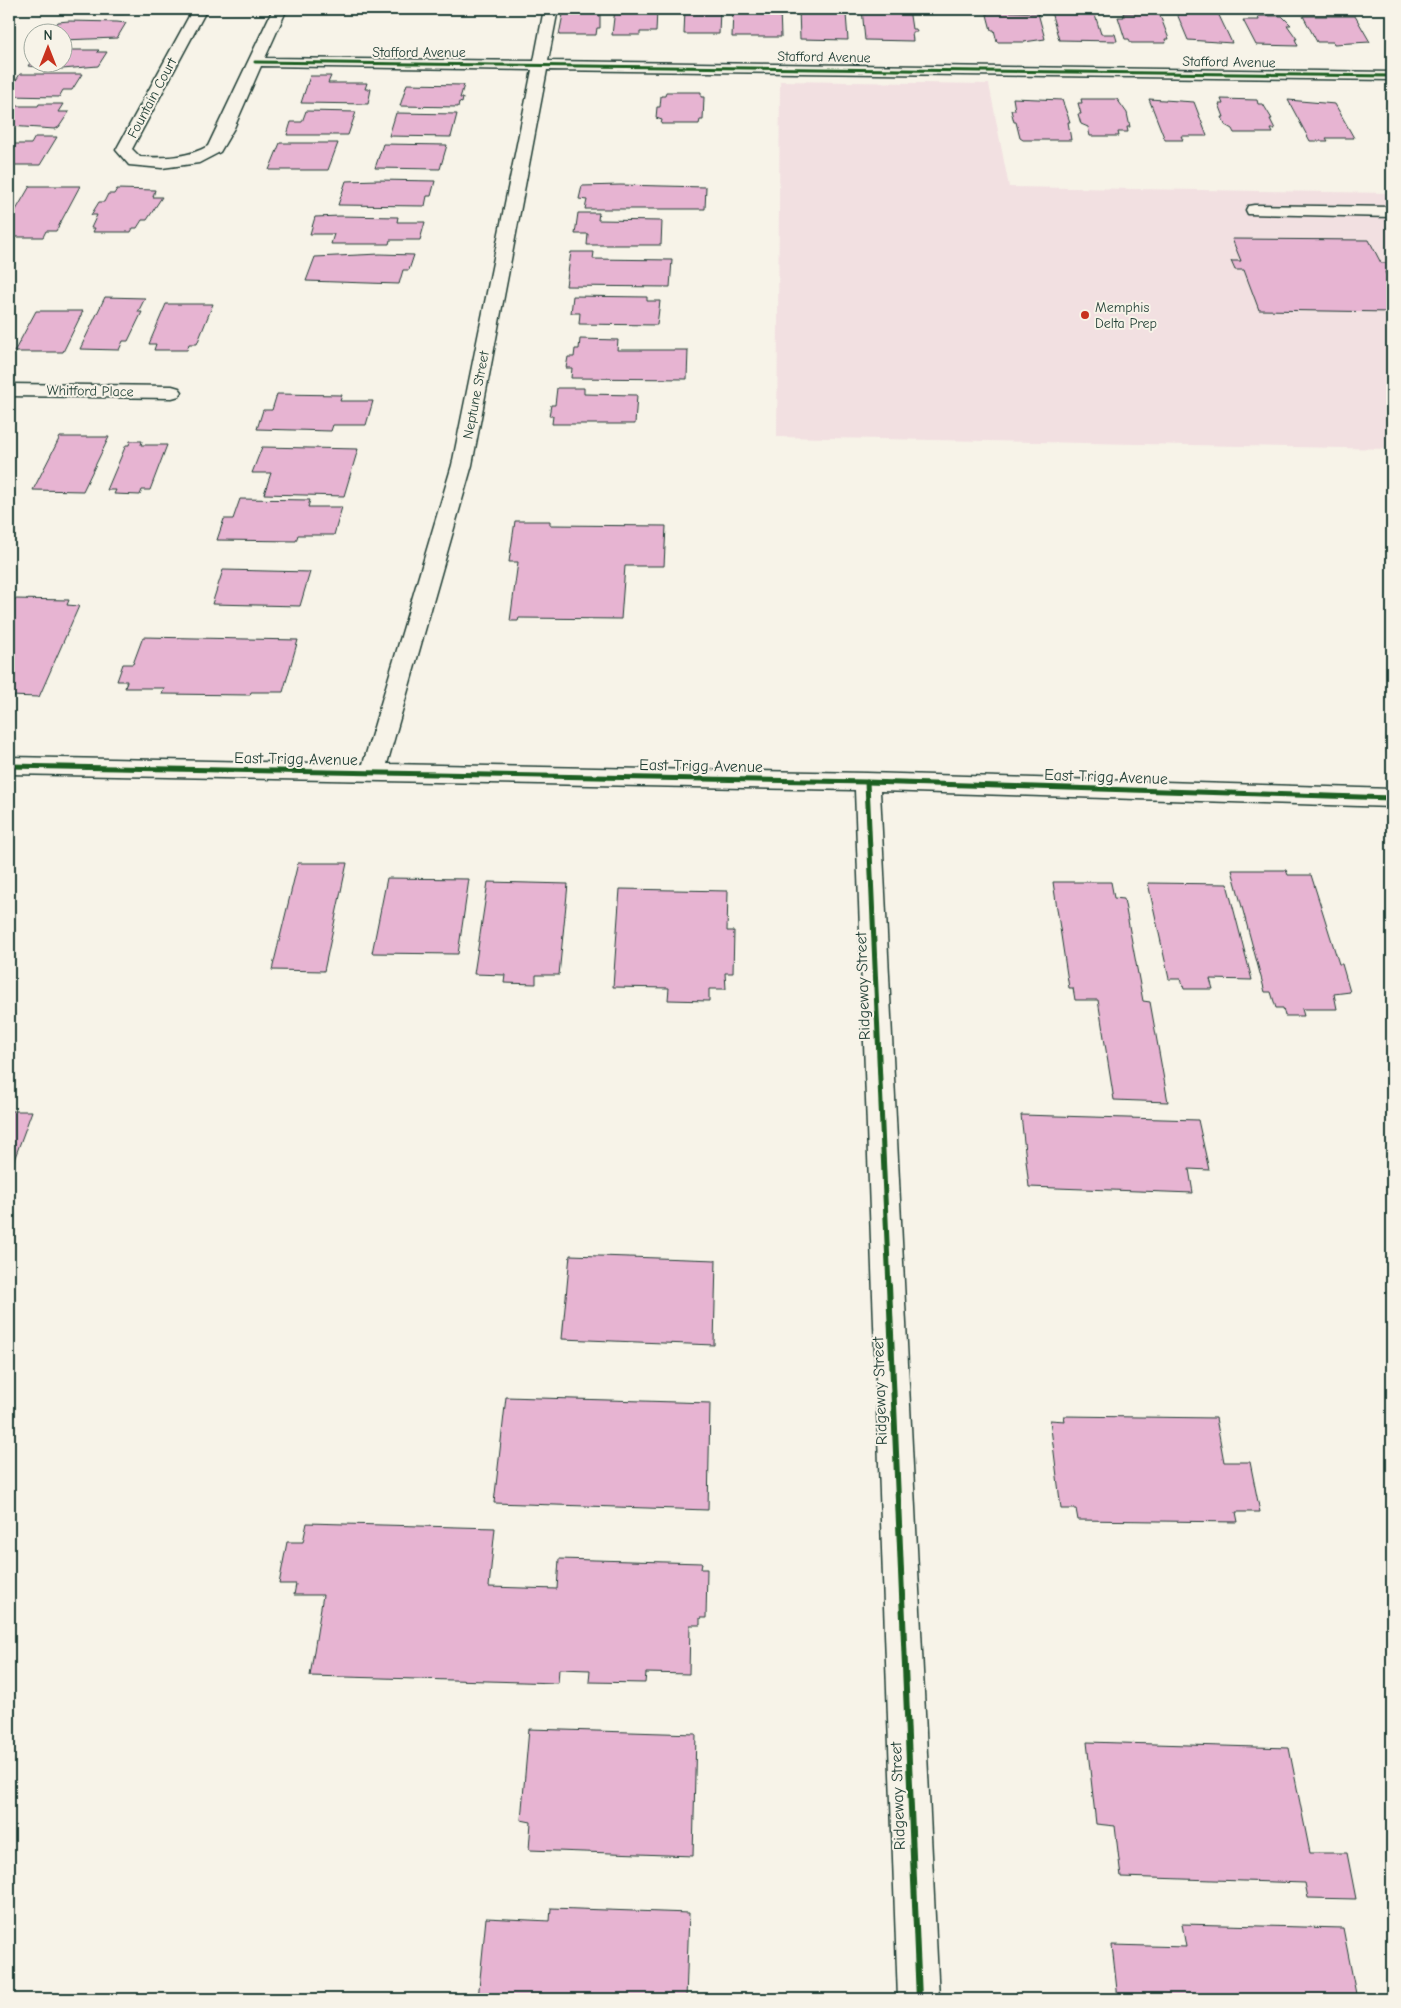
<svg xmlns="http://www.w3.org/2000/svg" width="1401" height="2008" font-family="'Comic Neue',sans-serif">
<rect width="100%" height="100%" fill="#f7f3e8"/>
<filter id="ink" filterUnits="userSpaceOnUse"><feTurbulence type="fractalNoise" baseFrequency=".02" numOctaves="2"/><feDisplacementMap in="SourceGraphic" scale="10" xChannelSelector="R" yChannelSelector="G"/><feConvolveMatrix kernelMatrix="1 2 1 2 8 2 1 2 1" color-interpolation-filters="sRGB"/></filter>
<g filter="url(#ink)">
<!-- built -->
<polygon fill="#f2e0e1" points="780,81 989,84 1009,187 1392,193 1392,449 777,437"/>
<!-- building -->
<g fill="#e7b4d2" stroke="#1f3d34">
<polygon points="77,9 136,9 134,12 123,14 74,13"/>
<polygon points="564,9 600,9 600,28 597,28 596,35 559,35"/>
<polygon points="615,9 657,9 656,32 640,32 640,35 612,35"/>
<polygon points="685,9 720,9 719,34 684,34"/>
<polygon points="733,9 780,9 781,37 732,37"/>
<polygon points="799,9 830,9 831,14 846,14 848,40 800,39"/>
<polygon points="862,9 909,9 912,29 916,29 917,32 912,32 913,41 865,40"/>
<polygon points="1064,9 1089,9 1091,12 1094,12 1101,34 1115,34 1117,41 1059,40 1051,12 1065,12"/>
<polygon points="1175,9 1216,9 1232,43 1188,40"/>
<polygon points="986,11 1038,13 1045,39 1024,42 997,42 994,30 991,30"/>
<polygon points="1140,12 1159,13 1169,39 1165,39 1166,43 1131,43 1129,39 1125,39 1118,17 1124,17 1123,13 1140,13"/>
<polygon points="1258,16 1282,16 1291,25 1287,25 1297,39 1295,39 1298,46 1256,45 1243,20 1259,20"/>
<polygon points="1303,16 1355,16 1370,42 1334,44 1333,42 1317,42"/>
<polygon points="69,21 117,22 126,23 117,38 62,40 62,32 51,32 58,22"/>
<polygon points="62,50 99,50 97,52 107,52 98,66 62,69 28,66 32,60 32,62 62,62"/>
<polygon points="20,74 82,74 72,90 63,90 59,97 9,96 9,91"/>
<polygon points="310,76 331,76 328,83 367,83 365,89 371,89 368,104 301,103"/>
<polygon points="407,84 464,85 460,98 463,98 462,103 459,102 458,107 400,106"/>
<polygon points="666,92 701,92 701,97 704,97 703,120 700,120 699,124 661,124 662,120 656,118 657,107 660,107 661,96 665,96"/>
<polygon points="1013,98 1062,100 1070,122 1068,122 1071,140 1023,140 1020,138 1016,122 1014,122 1011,110 1015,110"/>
<polygon points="1081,99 1117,99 1127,113 1130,127 1127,127 1128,132 1118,132 1119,136 1090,136 1088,127 1081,124 1078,114 1081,114 1078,103 1082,103"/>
<polygon points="1149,99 1194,102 1207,136 1181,136 1183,140 1165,140"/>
<polygon points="1221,99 1257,100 1258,104 1263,104 1272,119 1270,119 1275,129 1271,129 1273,133 1234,133 1232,129 1225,125 1222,117 1224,117 1219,104 1223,104"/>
<polygon points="1288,100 1335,104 1354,138 1326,138 1328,141 1310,141"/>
<polygon points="39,104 63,104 58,112 69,112 59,127 55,129 9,126 9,106 38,106"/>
<polygon points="306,111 356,112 348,135 287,135 291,122 302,122"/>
<polygon points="396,113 457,114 451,137 389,136"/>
<polygon points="35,137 57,137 40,165 9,165 9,144 31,144"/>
<polygon points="280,143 338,143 328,170 269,170"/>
<polygon points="383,144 447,145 440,169 375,168"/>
<polygon points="346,181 378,180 435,181 431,196 427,196 425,206 338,205"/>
<polygon points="620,185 706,187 705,209 585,209 587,200 579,199 582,186"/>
<polygon points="30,186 80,186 56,231 46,231 43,237 9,237 9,222"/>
<polygon points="117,189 155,190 153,197 162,197 147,220 142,220 137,228 133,228 131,232 93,232 95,228 91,228 97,215 91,215 99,202 104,202 108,194 114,194"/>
<polygon points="578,213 599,213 598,220 662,221 661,245 587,245 588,234 575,234"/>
<polygon points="340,216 398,217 397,222 425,222 420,240 390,240 389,244 331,244 334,234 310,234 315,217"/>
<polygon points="1232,239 1369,240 1381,263 1392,263 1392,272 1385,272 1392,288 1392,312 1259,310 1244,270 1235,270 1231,261 1241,261"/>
<polygon points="571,252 594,252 593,259 672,260 670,287 566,286"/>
<polygon points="380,254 414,255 409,270 403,270 399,284 306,281 315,257"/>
<polygon points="573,296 647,297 647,301 660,301 657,325 579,324 580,313 571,313"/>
<polygon points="105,297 145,298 138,312 142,312 128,341 123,341 119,350 80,349"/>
<polygon points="166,304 213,304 197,344 189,344 187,350 154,350 156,344 149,344"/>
<polygon points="36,311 83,311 63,352 14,352"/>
<polygon points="580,339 618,340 617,350 688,350 687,379 571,378 572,368 566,368 568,357 574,357 575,349 579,349"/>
<polygon points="557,388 584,388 584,394 637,395 635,424 552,424 553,416 549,416 551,405 555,405"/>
<polygon points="277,394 342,395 340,401 373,401 366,425 333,425 331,431 257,429 263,410 272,410"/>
<polygon points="60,437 109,437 83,491 33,490"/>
<polygon points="130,441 142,441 141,445 167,445 150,490 142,490 140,495 114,494 116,490 107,490 126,445 129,445"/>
<polygon points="262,447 358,449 344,496 264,494 271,473 252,473"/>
<polygon points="240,499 310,500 308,507 342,507 334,535 298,535 296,541 217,540 224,519 233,519"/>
<polygon points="515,521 550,521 550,525 666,526 664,566 625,566 621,619 519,618 518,621 510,621 518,562 509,562"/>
<polygon points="223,570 310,572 300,606 212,604"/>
<polygon points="14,599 69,600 67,605 79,606 39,697 9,696 9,604 12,604"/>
<polygon points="143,637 298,640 283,692 251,692 250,695 162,694 164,688 125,688 127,681 117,681 123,664 133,664"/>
<polygon points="298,863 347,863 324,971 272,970"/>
<polygon points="1232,870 1286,870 1288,875 1311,875 1339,964 1342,964 1350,992 1334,994 1337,1009 1302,1009 1304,1016 1285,1016 1283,1008 1276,1008 1271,992 1265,992"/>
<polygon points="387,878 469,879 458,954 372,953"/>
<polygon points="488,882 568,884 559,975 536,975 536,984 504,983 505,975 474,974"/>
<polygon points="1053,882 1111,882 1114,898 1124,899 1143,1001 1150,1002 1168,1102 1114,1100 1098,1000 1075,1000 1073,988 1069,988"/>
<polygon points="1148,883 1227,884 1252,980 1210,979 1213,989 1184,989 1181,979 1169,979"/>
<polygon points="620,889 728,891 727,931 734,931 733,973 725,973 726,989 709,989 709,1001 668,1000 669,988 613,987"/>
<polygon points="9,1111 32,1111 10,1171 9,1171"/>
<polygon points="1021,1115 1198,1120 1209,1170 1189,1169 1193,1193 1029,1187"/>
<polygon points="570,1255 716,1260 714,1345 562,1339"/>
<polygon points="506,1397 710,1403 708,1510 494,1503"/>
<polygon points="1064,1416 1216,1418 1224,1462 1250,1462 1260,1512 1236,1512 1238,1522 1078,1520 1076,1509 1061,1509 1050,1420 1065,1421"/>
<polygon points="307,1523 495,1528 489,1587 557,1589 559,1559 702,1563 701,1569 707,1569 706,1618 700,1618 700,1625 690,1625 689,1674 646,1673 645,1683 589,1682 590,1670 559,1669 558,1683 310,1676 323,1595 294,1595 296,1584 279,1584 287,1542 303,1542"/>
<polygon points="529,1729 696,1734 693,1856 529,1850 531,1822 521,1820"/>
<polygon points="1087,1742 1289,1748 1310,1853 1347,1853 1356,1899 1308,1898 1305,1883 1121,1877 1115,1826 1096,1824"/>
<polygon points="551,1908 689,1913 686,1999 478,1999 486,1918 550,1921"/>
<polygon points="1182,1924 1343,1928 1357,1999 1118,1999 1112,1945 1186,1947"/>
</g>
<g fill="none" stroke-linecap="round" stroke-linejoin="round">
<defs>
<g id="minor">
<path d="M 193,9 L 207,9 L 132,149 L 140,157 C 163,158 187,158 208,146 L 273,9 L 287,9 L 265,58 L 534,61 L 544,9 L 558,9 L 548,61 L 1392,72 L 1392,80 L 547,70 L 472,465 L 387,764 L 867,773 L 1392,789 L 1392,807 L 880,791 L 939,1999 L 898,1999 L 855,790 L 9,774 L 9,757 L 363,764 L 452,465 L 532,70 L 261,66 L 234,128 L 220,152 L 199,163 L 162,168 L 129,165 L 116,150 Z"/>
<polygon points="1254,205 1392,207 1392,217 1248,214 1246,210 1248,206"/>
<polygon points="9,384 172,386 179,388 182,392 179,396 172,398 9,396"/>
</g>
</defs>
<!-- minor casing -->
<use href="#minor" stroke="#1f3d34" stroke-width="3"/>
<!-- minor -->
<use href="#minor" fill="#f7f3e8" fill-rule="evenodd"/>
<defs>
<polyline id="cycleway-far2" points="255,62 1392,76"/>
<g id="cycleway-far1">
<polyline points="9,766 867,782 1392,798"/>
<polyline points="867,782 889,1288"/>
</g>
<polyline id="cycleway" points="889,1286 919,1999"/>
</defs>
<!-- cycleway-far2 casing -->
<use href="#cycleway-far2" stroke="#f7f3e8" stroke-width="5"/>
<!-- cycleway-far1 casing -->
<use href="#cycleway-far1" stroke="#f7f3e8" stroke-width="8"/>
<!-- cycleway casing -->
<use href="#cycleway" stroke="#f7f3e8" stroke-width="9"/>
<!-- cycleway-far2 -->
<use href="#cycleway-far2" stroke="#1b5e20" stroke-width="3"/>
<!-- cycleway-far1 -->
<use href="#cycleway-far1" stroke="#1b5e20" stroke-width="5"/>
<!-- cycleway -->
<use href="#cycleway" stroke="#1b5e20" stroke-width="6"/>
</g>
</g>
<!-- markers -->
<circle fill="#c8321e" stroke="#f7f3e8" stroke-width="2" cx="1085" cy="315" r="5"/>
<g text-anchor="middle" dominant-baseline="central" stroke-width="4" stroke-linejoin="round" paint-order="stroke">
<!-- far-street labels -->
<g font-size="14" fill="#1f3d34" stroke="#f7f3e8">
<text x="419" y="52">Stafford Avenue</text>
<text transform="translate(824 57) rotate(1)">Stafford Avenue</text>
<text transform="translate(1229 62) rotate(1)">Stafford Avenue</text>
<text transform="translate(152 98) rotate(-62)">Fountain Court</text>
<text transform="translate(90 391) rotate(1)">Whitford Place</text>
<text transform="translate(476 395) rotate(-79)">Neptune Street</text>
</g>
<!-- far-poi labels -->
<g font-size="14" fill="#1f3d34" stroke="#f7f3e8" text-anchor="start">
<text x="1095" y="307">Memphis<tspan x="1095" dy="16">Delta Prep</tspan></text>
</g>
<!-- street labels -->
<g font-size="16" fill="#1f3d34" stroke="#f7f3e8">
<text transform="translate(296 759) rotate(1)">East Trigg Avenue</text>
<text transform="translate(701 766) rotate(1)">East Trigg Avenue</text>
<text transform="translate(1106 777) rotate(2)">East Trigg Avenue</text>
<text transform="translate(863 986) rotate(-92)">Ridgeway Street</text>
<text transform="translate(880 1391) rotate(-92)">Ridgeway Street</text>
<text transform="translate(898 1796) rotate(-92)">Ridgeway Street</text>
</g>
</g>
<!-- margin -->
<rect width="1401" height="2008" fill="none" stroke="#f7f3e8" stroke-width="30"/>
<rect x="15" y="15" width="1371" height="1978" fill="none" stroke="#1f3d34" stroke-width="2" filter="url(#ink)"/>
<!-- north arrow -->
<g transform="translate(48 48)"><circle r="24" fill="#f7f3e8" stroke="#a1aaa0"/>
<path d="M0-4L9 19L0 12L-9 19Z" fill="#c8321e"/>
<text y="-8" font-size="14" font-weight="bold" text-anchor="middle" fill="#1f3d34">N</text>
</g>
</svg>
